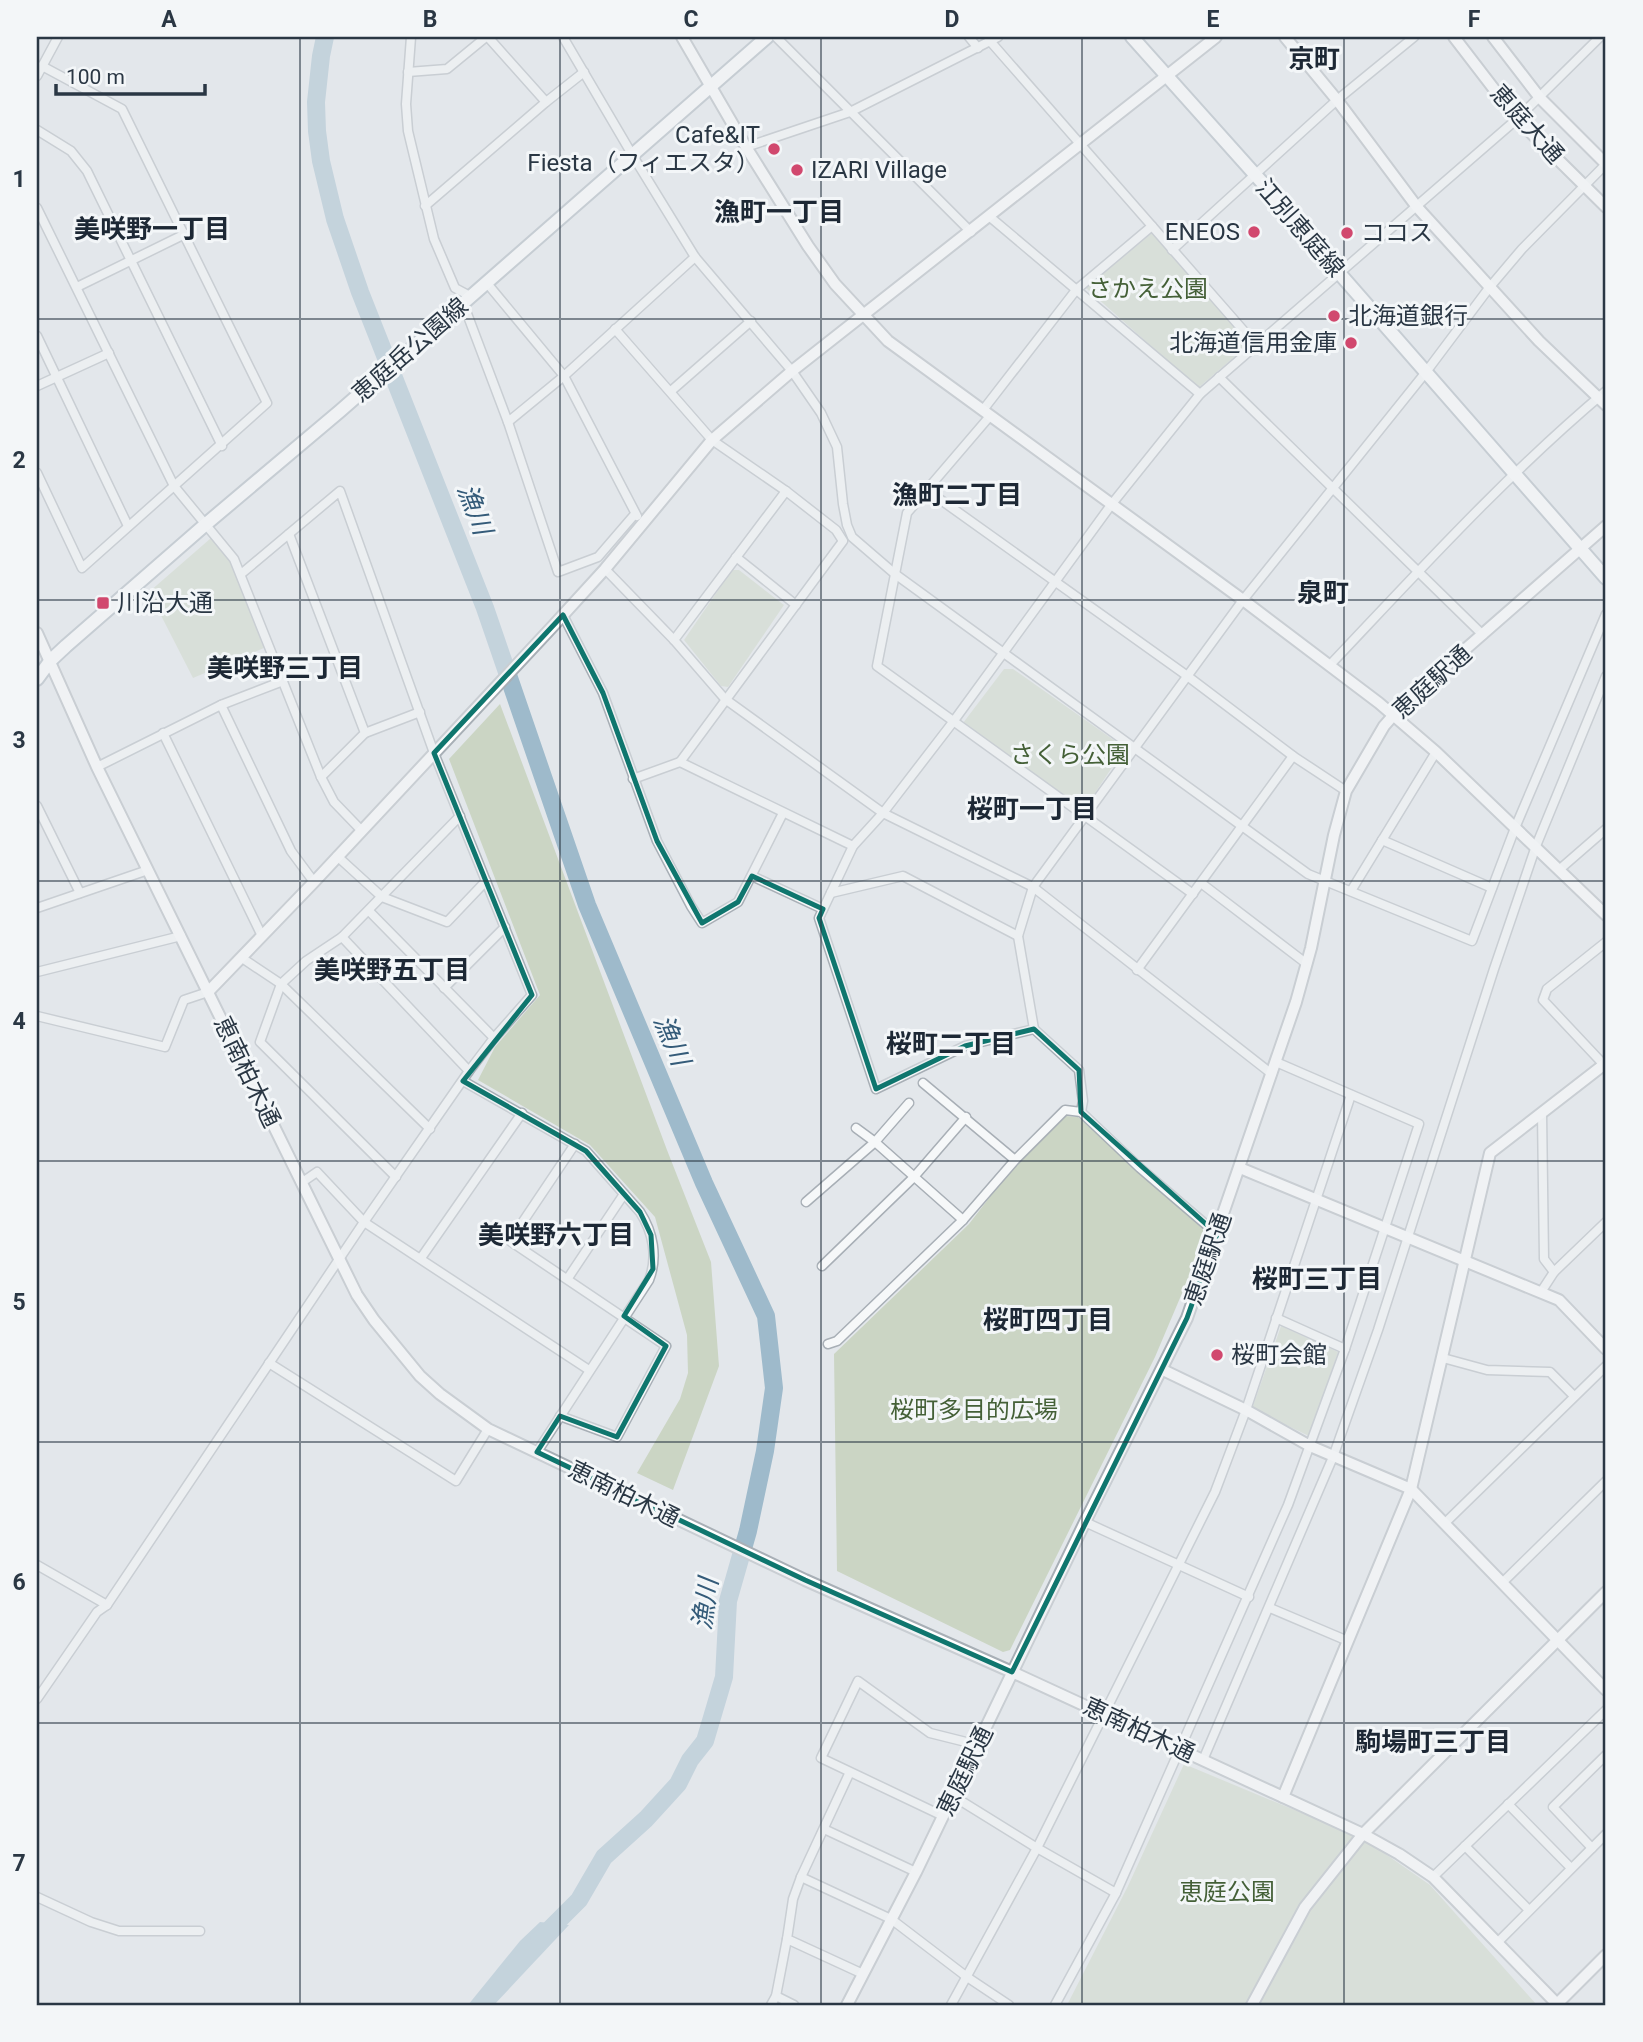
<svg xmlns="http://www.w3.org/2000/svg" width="1643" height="2042" font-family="Roboto,'Noto Sans JP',sans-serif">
<rect width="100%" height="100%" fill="#e3e7eb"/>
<!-- green -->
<g fill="#cbd5c4">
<polygon points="1152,233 1247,340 1246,347 1198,388 1086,288"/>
<polygon points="211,538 225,549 264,648 193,678 149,592"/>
<polygon points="732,570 739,570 784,605 728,687 721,686 684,640"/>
<polygon points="1004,669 1013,669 1125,748 1083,811 963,723"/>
<polygon points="500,704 667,1150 711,1262 719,1366 673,1490 637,1473 680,1399 688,1373 687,1335 655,1217 590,1145 478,1080 495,1047 540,995 449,759"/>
<polygon points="1066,1116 1078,1117 1204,1230 1191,1272 1155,1357 1010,1650 1003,1652 837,1571 834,1354 969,1224 1016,1163"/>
<polygon points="1281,1326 1338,1352 1309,1436 1255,1410 1253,1406"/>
<polygon points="1184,1764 1364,1839 1430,1885 1537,2005 1067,2005 1128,1886"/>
</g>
<!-- water -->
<polygon fill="#9ebacb" points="540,1922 569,1925 494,2005 468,2005 520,1941"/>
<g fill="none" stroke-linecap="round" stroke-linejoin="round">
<!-- river -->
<polyline stroke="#9ebacb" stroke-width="18" points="325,37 321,56 316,102 317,131 321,161 335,219 360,292 485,608 587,905 704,1183 766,1316 774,1388 765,1451 748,1531 728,1601 724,1677 705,1741 690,1760 678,1784 646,1819 604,1857 579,1900 539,1940"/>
<defs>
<g id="street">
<polyline points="411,37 406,104 408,131 434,239 455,288 470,296"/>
<polyline points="488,37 546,102"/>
<polyline points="563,37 633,156 695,257 792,371 821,413 837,447 843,504 847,525 852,537 895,574 1308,874 1472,941 1515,828 1606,614"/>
<polyline points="776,37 971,232"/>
<polyline points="969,37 978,48"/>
<polyline points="990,41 1257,346"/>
<polyline points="408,72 447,69 486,37"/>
<polyline points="37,76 58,37"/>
<polyline points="37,130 71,151 87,171 222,446"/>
<polyline points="746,147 850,112 998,37"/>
<polyline points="425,206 546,102 584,72"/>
<polyline points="37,208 174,486 234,559 321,777 334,802 361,830"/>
<polyline points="990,217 1200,394"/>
<polyline points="1172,250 1337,100 1414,37"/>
<polyline points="486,282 564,376 637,516"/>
<polyline points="77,287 185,234"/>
<polyline points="463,303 508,422 558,572 598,557 635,514"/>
<polyline points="615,329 712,440 786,491 836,530 843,541 680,762 633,779"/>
<polyline points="37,336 128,526"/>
<polyline points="1219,377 1483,635"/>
<polyline points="37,386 109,353"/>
<polyline points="671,391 751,321"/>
<polyline points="983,410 1076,290 1152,226"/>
<polyline points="990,416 907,513 877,666 1193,894"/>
<polyline points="508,422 564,376 695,257"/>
<polyline points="37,473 82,568 267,403 122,109 42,66"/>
<polyline points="927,490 1186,675 1293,756 1346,791"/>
<polyline points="289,534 365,733 321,777"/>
<polyline points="736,557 796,605"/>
<polyline points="605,569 674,640 725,699 883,813 1033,887 1272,1074"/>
<polyline points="563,615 603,693 657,841 691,906 702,923 738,902 783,813"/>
<polyline points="674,640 786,491"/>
<path d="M 1330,665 C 1419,571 1507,474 1606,391"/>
<polyline points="221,705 291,851 314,882"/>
<polyline points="163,733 262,936"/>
<polyline points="365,733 420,712"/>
<polyline points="680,762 853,846"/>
<polyline points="97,767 221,705 283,681"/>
<polyline points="37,806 80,893"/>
<polyline points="1382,840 1492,888"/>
<polyline points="337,856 382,897 447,922 486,881"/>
<polyline points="1560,869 1606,829"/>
<polyline points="752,876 823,909"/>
<polyline points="1201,883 1307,964"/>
<polyline points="1351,891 1436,752"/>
<polyline points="831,893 903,876 1018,936"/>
<polyline points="37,908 148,870"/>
<polyline points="369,911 494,1038"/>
<polyline points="342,937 469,1071"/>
<polyline points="1606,942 1547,989 1543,1000 1606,1067"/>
<polyline points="242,958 281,984 430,1129"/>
<polyline points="1137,970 1293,756"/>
<polyline points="37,972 181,936"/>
<polyline points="444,988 505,927"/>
<polyline points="37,1016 165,1047 184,1000 208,992"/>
<polyline points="1034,1029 965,1046 876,1089 819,918 853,846 883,813 953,722 1111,505 1200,394 1517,119 1600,37"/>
<path d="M 463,1081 L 586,1151 L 640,1212 C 653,1232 658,1257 649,1280 L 537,1452"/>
<polyline points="923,1083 1015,1160"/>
<polyline points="1081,1112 1083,1101 1079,1070 1034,1029 1018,936 1033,887 1243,600 1426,372 1489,288 1522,249 1606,164"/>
<polyline points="1542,1113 1544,1259 1554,1272"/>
<polyline points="856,1128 875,1142 963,1220"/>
<polyline points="396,1177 260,1042 281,984 306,961 342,937 460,816"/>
<polyline points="301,1183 317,1172 364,1222 589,1370"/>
<polyline points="806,1202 875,1142 909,1103"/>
<polyline points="421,1258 522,1113"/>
<polyline points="822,1266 914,1177 966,1117"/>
<polyline points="568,1278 624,1194"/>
<polyline points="1541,1292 1554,1272 1606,1222"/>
<polyline points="1276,1318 1345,1349"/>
<polyline points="828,1344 837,1341 963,1220 1015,1160 1065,1110 1081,1112 1140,1168 1217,1234"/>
<polyline points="1443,1358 1487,1370 1550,1372 1574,1396"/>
<polyline points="269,1363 456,1481 488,1429"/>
<polyline points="560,1416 617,1437 666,1346 510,1241 575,1144"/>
<polyline points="1085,1522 1249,1597"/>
<polyline points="1445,1523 1606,1366"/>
<polyline points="37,1565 107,1605"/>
<polyline points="1503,1582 1606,1481"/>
<polyline points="1270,1608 1348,1641"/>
<polyline points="37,1699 97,1612 107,1605 364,1222 469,1071 494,1038 532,995 434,753 340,491 241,574"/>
<polyline points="1203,1760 1333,1457 1378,1330 1494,969 1536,846 1606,676"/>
<polyline points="953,1796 1037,1848 1116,1893"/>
<polyline points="1508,1804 1571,1868"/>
<polyline points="943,1816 821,1758 858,1681 930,1733 978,1745"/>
<polyline points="824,1829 916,1872"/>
<polyline points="1465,1846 1529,1910"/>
<polyline points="1592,1848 1553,1807 1606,1755"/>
<polyline points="801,1877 849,1774"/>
<polyline points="1433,1877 1606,1710"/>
<polyline points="37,1897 91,1922 119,1931 200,1931"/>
<polyline points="1498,1942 1606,1834"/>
<polyline points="863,1974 787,1939 793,1899 801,1877 891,1919 967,1977 1009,2005"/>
<polyline points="776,1996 794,2005"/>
<polyline points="771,2005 776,1996 787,1939"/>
<polyline points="951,2005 1037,1848 1215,1492 1246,1410 1351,1095"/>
<polyline points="1055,2005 1116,1893 1288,1505 1345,1349 1419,1124 1276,1062"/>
</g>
<g id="secondary">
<polyline points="682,37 746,147 808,246 835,284 888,341 1243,600 1379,703 1436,752 1606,915"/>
<polyline points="1285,37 1337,100 1417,207 1539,341 1606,405"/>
<polyline points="1454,37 1517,119 1606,207"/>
<polyline points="1493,37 1540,98 1606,164"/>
<polyline points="37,633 97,767 357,1295 374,1320 420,1376 440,1394 488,1429 805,1580 1012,1672 1363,1834 1399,1854 1433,1877 1558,2005"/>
<polyline points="208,992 314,882 553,626 605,569 712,440 792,371 1216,37"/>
<polyline points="1240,1168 1559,1300 1606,1349"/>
<polyline points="1163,1370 1246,1410 1310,1446 1411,1489 1606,1690"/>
<polyline points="1283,1797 1411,1489 1490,1153 1606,1063"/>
<polyline points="1557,2004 1606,1955"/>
<polyline points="847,2005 916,1872 1085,1522 1187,1318 1296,1002 1311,948 1334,835 1346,791 1384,726 1405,702 1606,526"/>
<polyline points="1252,2005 1305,1907 1363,1834 1606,1592"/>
</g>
<g id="primary">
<polyline points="1132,37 1311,237 1340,274 1606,578"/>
<polyline points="37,679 51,660 66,646 206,524 340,411 767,37"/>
</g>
</defs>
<!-- street casing -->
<use href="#street" stroke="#a8afb6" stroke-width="11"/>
<!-- secondary casing -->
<use href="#secondary" stroke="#a8afb6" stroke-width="14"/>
<!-- primary casing -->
<use href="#primary" stroke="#a2adb7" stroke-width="16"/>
<!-- street -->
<use href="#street" stroke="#f6f8f9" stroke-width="8"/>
<!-- secondary -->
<use href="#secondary" stroke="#fff" stroke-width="10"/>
<!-- primary -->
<use href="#primary" stroke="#fff" stroke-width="12"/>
</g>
<!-- marked area -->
<path d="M0 0H1643V2042H0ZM 563,615 L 603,693 L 657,841 L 702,923 L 738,902 L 752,876 L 823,909 L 819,918 L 876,1089 L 965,1046 L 1034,1029 L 1079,1070 L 1081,1112 L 1217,1234 L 1187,1318 L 1012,1672 L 805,1580 L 537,1452 L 560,1416 L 617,1437 L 666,1346 L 624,1316 L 653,1269 L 651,1235 L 640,1212 L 586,1151 L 463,1081 L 532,995 L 434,753 Z" fill="#e3e7eb" fill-opacity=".55" fill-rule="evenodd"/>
<path fill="none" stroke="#0f766e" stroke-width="5" stroke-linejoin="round" d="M 563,615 L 603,693 L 657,841 L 702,923 L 738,902 L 752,876 L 823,909 L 819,918 L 876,1089 L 965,1046 L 1034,1029 L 1079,1070 L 1081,1112 L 1217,1234 L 1187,1318 L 1012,1672 L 805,1580 L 537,1452 L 560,1416 L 617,1437 L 666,1346 L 624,1316 L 653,1269 L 651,1235 L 640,1212 L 586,1151 L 463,1081 L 532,995 L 434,753 Z"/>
<!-- grid -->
<path fill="none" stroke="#2a3744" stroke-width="2" stroke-opacity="0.55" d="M 300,37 L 300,2005M 560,37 L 560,2005M 821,37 L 821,2005M 1082,37 L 1082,2005M 1344,37 L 1344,2005M 37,319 L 1606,319M 37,600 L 1606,600M 37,881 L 1606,881M 37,1161 L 1606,1161M 37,1442 L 1606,1442M 37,1723 L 1606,1723"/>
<!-- markers -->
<g fill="#d1486e" stroke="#f3f6f8" stroke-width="2.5">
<circle cx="774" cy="149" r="7"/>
<circle cx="797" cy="170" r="7"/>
<circle cx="1254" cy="232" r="7"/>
<circle cx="1347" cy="233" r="7"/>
<circle cx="1334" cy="316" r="7"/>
<circle cx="1351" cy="343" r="7"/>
<rect x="96" y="596" width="14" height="14" rx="3.5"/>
<circle cx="1217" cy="1355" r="7"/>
</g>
<g text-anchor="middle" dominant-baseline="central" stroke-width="6" stroke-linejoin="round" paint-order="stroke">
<!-- street labels -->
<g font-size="24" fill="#2a3744" stroke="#f3f6f8">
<text transform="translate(1527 124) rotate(48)">恵庭大通</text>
<text transform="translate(1300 228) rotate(49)">江別恵庭線</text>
<text transform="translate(410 350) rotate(-41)">恵庭岳公園線</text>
<text transform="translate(1432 682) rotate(-42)">恵庭駅通</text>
<text transform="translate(247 1072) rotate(64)">恵南柏木通</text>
<text transform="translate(1208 1259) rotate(-71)">恵庭駅通</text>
<text transform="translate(624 1494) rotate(26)">恵南柏木通</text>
<text transform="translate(1139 1730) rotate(25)">恵南柏木通</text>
<text transform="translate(965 1771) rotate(-64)">恵庭駅通</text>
</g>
<!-- poi labels -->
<g font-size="24" fill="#2a3744" stroke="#f3f6f8" text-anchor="start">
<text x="760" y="135" text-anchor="end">Cafe&amp;IT<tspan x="760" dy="28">Fiesta（フィエスタ）</tspan></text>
<text x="811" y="170">IZARI Village</text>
<text x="1240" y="232" text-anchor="end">ENEOS</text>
<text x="1361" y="233">ココス</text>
<text x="1348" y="316">北海道銀行</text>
<text x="1337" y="343" text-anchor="end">北海道信用金庫</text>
<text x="117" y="603">川沿大通</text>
<text x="1231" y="1355">桜町会館</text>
</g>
<!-- park labels -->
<g font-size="24" fill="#446037" stroke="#f3f6f8">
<text x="1148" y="289">さかえ公園</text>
<text x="1070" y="755">さくら公園</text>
<text x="974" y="1410">桜町多目的広場</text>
<text x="1227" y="1892">恵庭公園</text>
</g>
<!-- neighbourhood labels -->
<g font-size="26" font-weight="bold" fill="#1d2835" stroke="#f3f6f8">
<text x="1314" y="59">京町</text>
<text x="779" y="212">漁町一丁目</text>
<text x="152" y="229">美咲野一丁目</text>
<text x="957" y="495">漁町二丁目</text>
<text x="1323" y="593">泉町</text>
<text x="285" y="668">美咲野三丁目</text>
<text x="1032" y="809">桜町一丁目</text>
<text x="392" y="970">美咲野五丁目</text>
<text x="951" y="1044">桜町二丁目</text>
<text x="556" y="1235">美咲野六丁目</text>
<text x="1317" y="1279">桜町三丁目</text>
<text x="1048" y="1320">桜町四丁目</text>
<text x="1433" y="1742">駒場町三丁目</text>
</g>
<!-- water labels -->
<g font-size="26" font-style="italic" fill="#345b79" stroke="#f3f6f8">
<text transform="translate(475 509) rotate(69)">漁川</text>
<text transform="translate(672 1040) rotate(67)">漁川</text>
<text transform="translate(705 1604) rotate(-82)">漁川</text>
</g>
</g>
<!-- border -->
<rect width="1643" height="2042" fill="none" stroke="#f3f6f8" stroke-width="77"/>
<!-- scale -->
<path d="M56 84v10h149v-10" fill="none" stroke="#2a3744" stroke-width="3.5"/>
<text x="66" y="84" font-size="21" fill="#2a3744" stroke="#f3f6f8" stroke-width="5" paint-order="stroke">100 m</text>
<rect x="38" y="38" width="1566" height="1966" fill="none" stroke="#2a3744" stroke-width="2.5"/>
<g font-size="23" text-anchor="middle" font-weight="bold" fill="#2a3744">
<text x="169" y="27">A</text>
<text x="430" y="27">B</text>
<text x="691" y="27">C</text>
<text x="952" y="27">D</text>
<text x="1213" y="27">E</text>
<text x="1474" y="27">F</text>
<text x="19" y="187">1</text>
<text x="19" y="468">2</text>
<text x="19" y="748">3</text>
<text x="19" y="1029">4</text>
<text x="19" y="1310">5</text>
<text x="19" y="1590">6</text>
<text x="19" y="1871">7</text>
</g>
</svg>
